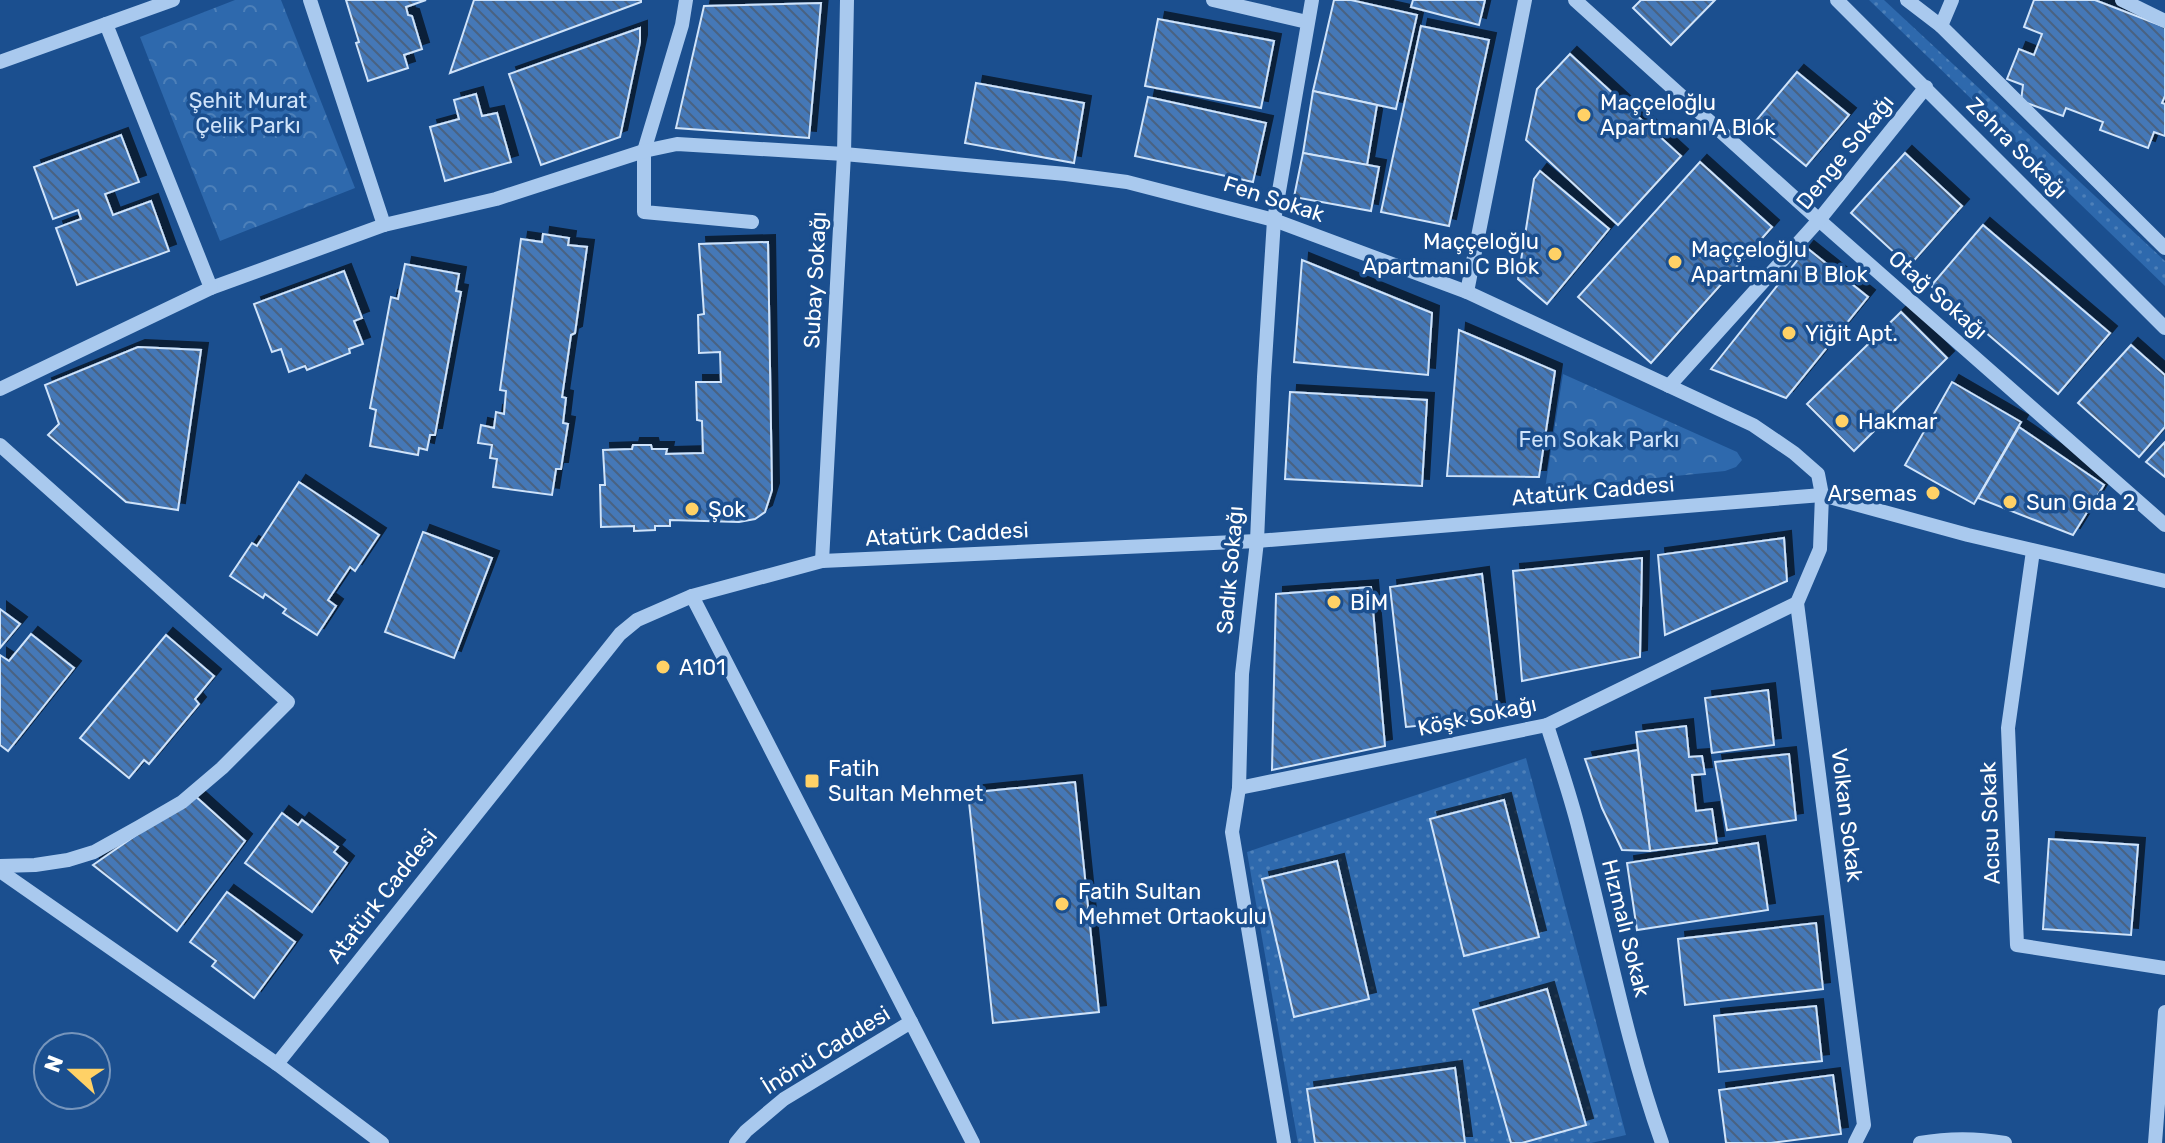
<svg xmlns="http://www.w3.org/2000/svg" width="2165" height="1143" font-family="Rubik,sans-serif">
<defs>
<pattern id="grass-dots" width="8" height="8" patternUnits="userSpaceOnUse" patternTransform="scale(2)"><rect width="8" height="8" fill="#2e69ad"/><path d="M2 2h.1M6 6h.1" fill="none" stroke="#4d80b9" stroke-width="1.8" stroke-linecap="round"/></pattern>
<pattern id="forest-crowns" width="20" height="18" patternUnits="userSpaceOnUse" patternTransform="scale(2)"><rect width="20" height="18" fill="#2e69ad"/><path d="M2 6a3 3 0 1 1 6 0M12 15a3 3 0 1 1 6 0" fill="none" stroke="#4d80b9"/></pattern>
<pattern id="building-back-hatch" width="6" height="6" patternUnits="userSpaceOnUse" patternTransform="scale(2)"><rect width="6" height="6" fill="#4478b7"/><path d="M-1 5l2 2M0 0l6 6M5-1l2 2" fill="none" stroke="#486282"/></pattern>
<filter id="shadow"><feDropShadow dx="7" dy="-7" stdDeviation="0" flood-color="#0009"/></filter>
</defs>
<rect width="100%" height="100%" fill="#1b4f8f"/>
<!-- grass -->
<g fill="url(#grass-dots)">
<polygon points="1869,0 1884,0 2165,261 2165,286"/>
<polygon points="1526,758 1626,1135 1591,1143 1298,1143 1247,852"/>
</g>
<!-- forest -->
<g fill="url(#forest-crowns)">
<polygon points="235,0 281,0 355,188 220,241 140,37"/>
<polygon points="1563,374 1737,452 1742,460 1736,467 1725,471 1545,489"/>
</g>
<!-- building -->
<g fill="url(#building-back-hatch)" stroke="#cfe3fa" stroke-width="2" filter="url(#shadow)">
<polygon points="346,0 426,0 406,7 408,15 412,16 422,49 404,55 408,68 368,81 356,43 359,42"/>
<polygon points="474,0 641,0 641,2 450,73"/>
<polygon points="1334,0 1351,0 1417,15 1396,109 1313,91"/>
<polygon points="1413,0 1485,0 1479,25 1411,7"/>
<polygon points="1641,0 1715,0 1671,45 1633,8"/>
<polygon points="2034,0 2095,0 2165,27 2165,96 2162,103 2165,104 2165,136 2154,132 2148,148 2100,130 2103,122 2066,108 2063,116 2021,101 2023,85 2007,79 2019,49 2034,55 2042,34 2024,27"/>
<polygon points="821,3 809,138 676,128 704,6"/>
<polygon points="1158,19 1274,41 1261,108 1145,86"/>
<polygon points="1421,26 1489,40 1449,226 1381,212"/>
<polygon points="640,28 640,42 620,137 541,165 509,74"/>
<polygon points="1570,54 1681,156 1618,225 1526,140 1537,89"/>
<polygon points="1797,72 1849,115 1806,166 1754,123"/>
<polygon points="976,83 1084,103 1074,163 965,143"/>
<polygon points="1313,91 1377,105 1367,165 1303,153"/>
<polygon points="476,94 482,116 497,113 511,162 445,181 430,127 459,119 454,100"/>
<polygon points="1148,97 1266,123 1253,182 1135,156"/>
<polygon points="121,135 139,182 105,194 113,215 151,201 169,251 77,285 56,228 81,219 78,210 53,219 34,167"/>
<polygon points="1303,153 1379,167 1371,211 1294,197"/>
<polygon points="1905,153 1962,206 1909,266 1851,213"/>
<polygon points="1700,162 1772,227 1651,363 1578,297"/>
<polygon points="1540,171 1609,229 1547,304 1518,279 1534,179"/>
<polygon points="1983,225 2110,333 2058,394 1931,286"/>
<polygon points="543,234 569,238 568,245 587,247 575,333 571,335 562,397 566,398 563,423 568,424 561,469 556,469 552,495 493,487 497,459 490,458 492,445 478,443 481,425 494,428 496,412 504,414 506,391 500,390 521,239 542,242"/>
<polygon points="768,242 772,490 765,512 755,519 739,522 670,520 670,526 655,526 655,530 634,531 634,526 601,527 600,485 605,485 603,450 632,449 633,445 651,445 652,449 667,449 666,454 703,453 702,421 697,420 696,382 721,382 720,352 699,353 698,315 704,314 699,244"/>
<polygon points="1807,248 1868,297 1786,398 1711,369"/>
<polygon points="1302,260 1432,313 1428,375 1294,362"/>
<polygon points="405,264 459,274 456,291 461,292 435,435 430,435 427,450 419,448 418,455 370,446 376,410 370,408 391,297 398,299"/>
<polygon points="344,271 362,318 354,321 363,344 349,349 350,353 307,370 305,366 289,372 281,349 272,352 254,304"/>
<polygon points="1901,312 1947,358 1854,451 1807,404"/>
<polygon points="1459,330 1555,371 1539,477 1447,476"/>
<polygon points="2131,345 2165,375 2165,427 2139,457 2078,403"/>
<polygon points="138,347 201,350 178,510 126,502 48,435 59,424 45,385"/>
<polygon points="1952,382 2021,422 1974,504 1905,465"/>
<polygon points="1290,392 1427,400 1422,486 1285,479"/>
<polygon points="2019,427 2104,485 2073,535 1978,498"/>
<polygon points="2165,442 2165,477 2146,462"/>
<polygon points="299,482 379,535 355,571 350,567 328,600 336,606 317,635 283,613 286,609 265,594 263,598 230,576 252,543 257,546"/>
<polygon points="423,532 492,558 454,658 385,632"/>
<polygon points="1784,538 1787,581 1665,635 1658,555"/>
<polygon points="1642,558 1640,657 1522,681 1513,571"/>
<polygon points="1482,574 1499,718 1406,727 1390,587"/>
<polygon points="1371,587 1385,746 1272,770 1276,594"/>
<polygon points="0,609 20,624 0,648"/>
<polygon points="31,634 74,668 8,751 0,745 0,655 9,661"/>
<polygon points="166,635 214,676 195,699 199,704 149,764 144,760 129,778 80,738"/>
<polygon points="1768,690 1774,745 1712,753 1705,698"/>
<polygon points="1686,726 1689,757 1702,756 1705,774 1692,775 1696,811 1712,809 1717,843 1650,851 1636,732"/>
<polygon points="1638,750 1650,851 1622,850 1602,808 1585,759"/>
<polygon points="1789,754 1796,820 1727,830 1715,762"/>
<polygon points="1075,782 1099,1012 993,1023 968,793"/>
<polygon points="194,795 245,841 177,931 93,865"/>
<polygon points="1504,800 1539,937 1464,956 1430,819"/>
<polygon points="282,813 298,825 302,820 338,847 334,852 347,863 312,912 245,863"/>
<polygon points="2049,839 2138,845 2131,935 2043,929"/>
<polygon points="1758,843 1768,910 1637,930 1627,863"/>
<polygon points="1337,861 1369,999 1294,1017 1262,879"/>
<polygon points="227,892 295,942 254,998 212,966 216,961 190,942"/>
<polygon points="1816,923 1823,989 1685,1005 1678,939"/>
<polygon points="1547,989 1586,1125 1522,1143 1511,1143 1473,1010"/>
<polygon points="1816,1006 1822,1061 1719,1072 1714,1016"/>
<polygon points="1455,1068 1465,1143 1315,1143 1307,1089"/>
<polygon points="1833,1075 1841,1134 1771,1143 1726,1143 1719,1090"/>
</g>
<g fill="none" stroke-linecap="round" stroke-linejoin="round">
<!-- minor -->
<g stroke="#a9c9ee" stroke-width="14">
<polyline points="310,0 384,225"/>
<polyline points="686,0 682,25 644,151 644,212 752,222"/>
<polyline points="1213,0 1307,22"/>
<polyline points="1575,0 1819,220 2165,525"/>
<polyline points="1837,0 2165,328"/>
<polyline points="1907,0 1941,26 2165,248"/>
<polyline points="2122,0 2165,21"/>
<polyline points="1941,26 1952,0"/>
<polyline points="0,62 173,0"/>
<polyline points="211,288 384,225 496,199 644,151 677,144 844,154 1066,174 1127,182 1274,220 1467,292 1753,425 1794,453 1818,474 1822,495 1820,549 1797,603 1864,1125 1855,1143"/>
<polyline points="1467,292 1525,0"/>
<polyline points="1669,386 1819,220 1926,87"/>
<polyline points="0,389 211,288 106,24"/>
<polyline points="0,445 288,702 222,768 182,802 139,827 94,852 68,860 35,865 0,866"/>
<polyline points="2033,551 2008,728 2017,945 2165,968"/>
<polyline points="822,561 844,154 847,0"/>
<polyline points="692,596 911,1022"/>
<path d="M 1547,725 C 1558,760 1570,794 1579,830 C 1606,933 1626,1043 1662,1143"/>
<polyline points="1239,788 1547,725 1797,603"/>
<polyline points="0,871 277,1064 620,634 637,620 692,596 822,561 1257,541 1822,495 1968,535 2165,581"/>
<polyline points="277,1064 382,1143"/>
<polyline points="736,1143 746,1131 784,1099 911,1022 973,1143"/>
<polyline points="1284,1143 1232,832 1239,788 1242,674 1257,541 1264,377 1274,220 1312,0"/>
<path d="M 1920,1143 C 1948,1138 1977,1138 2005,1143"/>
<polyline points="2155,1143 2165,1012"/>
</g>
</g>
<!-- markers -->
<g fill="#ffd166" stroke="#1b4f8f" stroke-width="3">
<circle cx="1584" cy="115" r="8"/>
<circle cx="1555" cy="254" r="8"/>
<circle cx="1675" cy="262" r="8"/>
<circle cx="1789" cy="333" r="8"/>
<circle cx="1842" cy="421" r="8"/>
<circle cx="1933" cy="493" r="8"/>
<circle cx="2010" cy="502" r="8"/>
<circle cx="692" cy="509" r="8"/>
<circle cx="1334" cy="602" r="8"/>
<circle cx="663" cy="667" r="8"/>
<rect x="804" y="773" width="16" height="16" rx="4"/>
<circle cx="1062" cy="904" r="8"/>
</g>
<g text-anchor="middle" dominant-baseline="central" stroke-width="7" stroke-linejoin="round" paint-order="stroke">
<!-- park labels -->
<g font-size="22" fill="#cfe3fa" stroke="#1b4f8f">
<text x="248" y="100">Şehit Murat<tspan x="248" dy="25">Çelik Parkı</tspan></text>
<text x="1599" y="439">Fen Sokak Parkı</text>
</g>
<!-- poi labels -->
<g font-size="22" fill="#fff" stroke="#1b4f8f" text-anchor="start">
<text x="1600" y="102">Maççeloğlu<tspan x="1600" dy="25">Apartmanı A Blok</tspan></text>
<text x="1539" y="241" text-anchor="end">Maççeloğlu<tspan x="1539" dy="25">Apartmanı C Blok</tspan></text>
<text x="1691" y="249">Maççeloğlu<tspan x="1691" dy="25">Apartmanı B Blok</tspan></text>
<text x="1805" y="333">Yiğit Apt.</text>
<text x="1858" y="421">Hakmar</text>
<text x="1917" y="493" text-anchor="end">Arsemas</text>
<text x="2026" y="502">Sun Gıda 2</text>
<text x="708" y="509">Şok</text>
<text x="1350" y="602">BİM</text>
<text x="679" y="667">A101</text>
<text x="828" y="768">Fati̇h<tspan x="828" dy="25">Sultan Mehmet</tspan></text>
<text x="1078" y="891">Fatih Sultan<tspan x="1078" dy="25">Mehmet Ortaokulu</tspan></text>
</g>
<!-- street labels -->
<g font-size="22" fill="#fff" stroke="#1b4f8f">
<text transform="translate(2017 148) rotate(45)">Zehra Sokağı</text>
<text transform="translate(1845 152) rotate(-51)">Denge Sokağı</text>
<text transform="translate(1274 199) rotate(18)">Fen Sokak</text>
<text transform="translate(815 280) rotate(-87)">Subay Sokağı</text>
<text transform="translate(1938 295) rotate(41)">Otağ Sokağı</text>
<text transform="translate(1593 491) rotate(-5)">Atatürk Caddesi</text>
<text transform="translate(947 534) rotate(-3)">Atatürk Caddesi</text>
<text transform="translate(1230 570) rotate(-85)">Sadık Sokağı</text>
<text transform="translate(1477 716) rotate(-12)">Köşk Sokağı</text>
<text transform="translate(1847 815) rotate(83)">Volkan Sokak</text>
<text transform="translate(1990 823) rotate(-92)">Acısu Sokak</text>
<text transform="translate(382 896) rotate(-52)">Atatürk Caddesi</text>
<text transform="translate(1626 928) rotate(76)">Hızmalı Sokak</text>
<text transform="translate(826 1050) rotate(-32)">İnönü Caddesi</text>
</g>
</g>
<!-- north arrow -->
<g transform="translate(72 1071) rotate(291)"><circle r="38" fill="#1b4f8f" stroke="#7695bc" stroke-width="2"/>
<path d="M0-6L14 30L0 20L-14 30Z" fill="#ffd166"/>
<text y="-12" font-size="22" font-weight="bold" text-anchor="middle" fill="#ffffff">N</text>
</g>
</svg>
